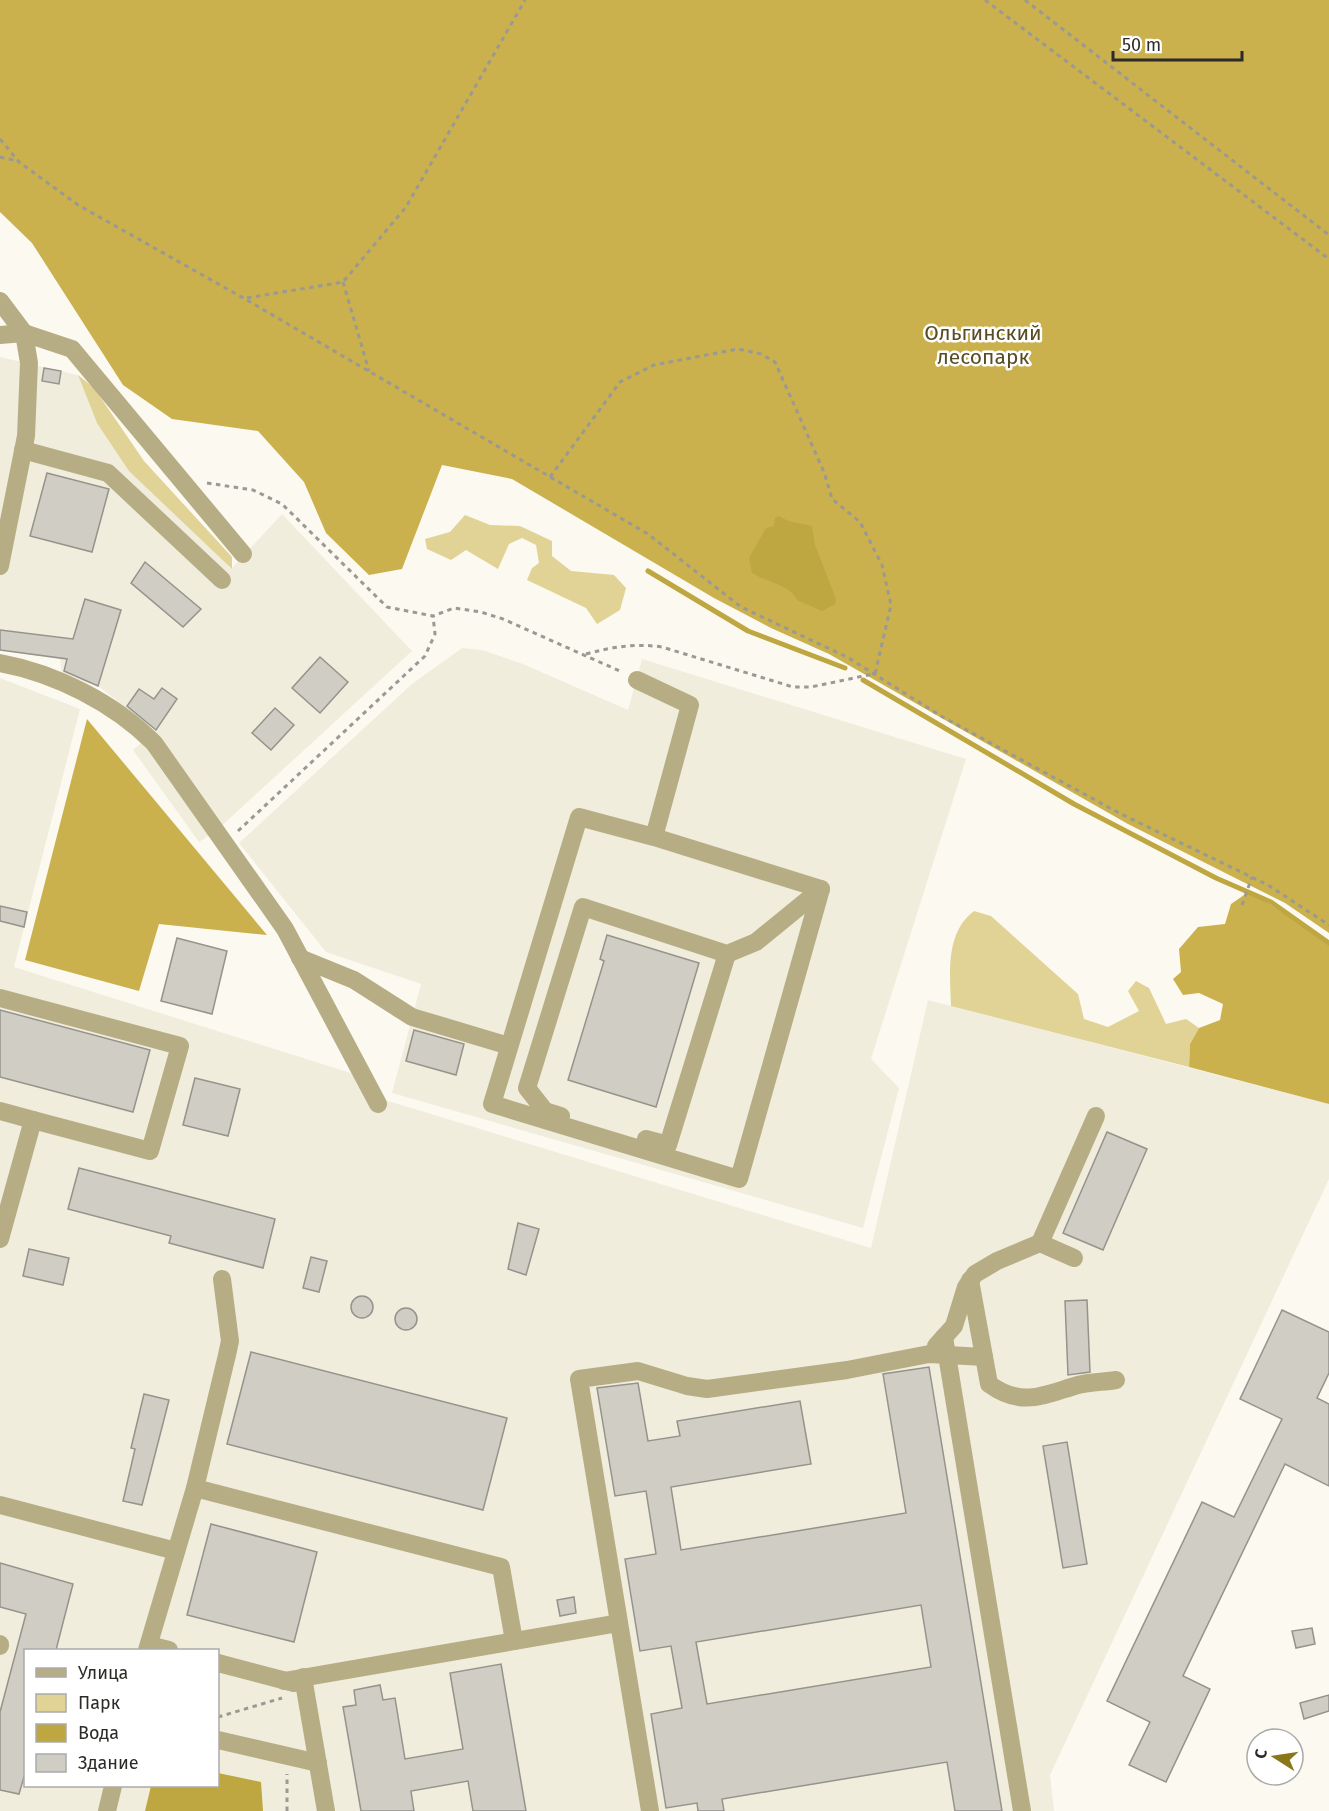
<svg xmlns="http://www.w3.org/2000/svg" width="1329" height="1811" font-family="'Fira Sans',sans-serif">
<rect width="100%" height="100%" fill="#fcf9f1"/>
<!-- built -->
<g fill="#f1eddd" fill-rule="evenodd">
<polygon points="0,357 78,375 97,423 231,569 282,514 412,651 216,831 199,842 133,750 155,730 98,686 62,675 60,659 0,650"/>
<polygon points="462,648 482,650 523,664 628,710 642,659 966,759 871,1059 899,1088 863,1228 392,1093 421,984 326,952 239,843 412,684"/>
<path d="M 0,678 L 80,709 L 14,967 L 354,1074 L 385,1100 L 871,1248 L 928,1000 L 1329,1104 L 1329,1179 L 1050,1775 L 1054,1811 L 0,1811 ZM 26,1650 L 218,1650 L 218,1786 L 26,1786 Z"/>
</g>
<!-- green -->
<g fill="#e1d296">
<polygon points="78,375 94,388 144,461 232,557 232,569 129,471 97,423"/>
<polygon points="465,515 490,525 520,526 552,541 552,556 571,571 614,575 626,588 620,610 597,624 586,608 527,580 532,568 539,563 536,545 522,538 509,544 498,569 466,550 451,560 427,549 425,539 450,532"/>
<path d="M 974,911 L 991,916 L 1078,994 L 1084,1019 L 1108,1027 L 1139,1011 L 1128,991 L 1136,981 L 1149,988 L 1166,1024 L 1186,1019 L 1199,1028 L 1190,1044 L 1189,1067 L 951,1006 C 950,973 945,933 974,911 Z"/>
</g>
<!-- forest -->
<g fill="#cab14d">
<polygon points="0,0 1329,0 1329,933 1285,903 1128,824 829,654 771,628 714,598 512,479 442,465 402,569 369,575 326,533 304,482 258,431 172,419 123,385 32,243 0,212"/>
<polygon points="87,719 267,935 159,924 139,991 25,960"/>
<polygon points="1250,891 1329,943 1329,1104 1189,1067 1190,1044 1199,1028 1220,1020 1223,1004 1199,993 1183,995 1173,979 1181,972 1179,949 1198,927 1225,924 1231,904"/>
</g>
<!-- water -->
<g fill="#bea640">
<path d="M 779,516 C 788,523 801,523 812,526 L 815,545 L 836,599 L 835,604 L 822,611 L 797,600 C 791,585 764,581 752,573 L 749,558 L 766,528 L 774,526 L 775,518 Z"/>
<polygon points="218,1773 261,1782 263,1811 145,1811 151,1786 218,1786"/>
</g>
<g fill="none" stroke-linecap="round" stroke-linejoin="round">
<!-- stream -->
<g stroke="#bea640" stroke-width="5">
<polyline points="648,571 748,631 845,668"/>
<polyline points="863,680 1074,804 1216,878 1271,902 1329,943"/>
</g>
</g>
<!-- building -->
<g fill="#cfcdc4" stroke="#95938b" stroke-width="1.5" fill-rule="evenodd">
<polygon points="44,368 61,371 59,384 42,381"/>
<polygon points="47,473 109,489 92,552 30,536"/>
<polygon points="145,562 201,609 183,627 131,583"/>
<polygon points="85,599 121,610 98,686 64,671 67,659 0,650 0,630 73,639"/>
<polygon points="320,657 348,682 320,713 292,688"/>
<polygon points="162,688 177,699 156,730 127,706 139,689 154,699"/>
<polygon points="275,708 294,725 271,750 252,733"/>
<polygon points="0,906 27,912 24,927 0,921"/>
<polygon points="607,935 699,963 656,1107 568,1080 604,961 600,959"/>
<polygon points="177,938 227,951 212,1014 161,1001"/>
<polygon points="0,1010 150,1050 133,1112 0,1077"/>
<polygon points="414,1030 464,1044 456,1075 406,1061"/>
<polygon points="195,1078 240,1089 228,1136 183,1125"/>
<polygon points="1107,1132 1147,1149 1103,1250 1063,1233"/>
<polygon points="79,1168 275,1219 263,1268 169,1243 171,1236 68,1209"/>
<polygon points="518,1223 539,1229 526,1275 508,1269"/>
<polygon points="29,1249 69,1258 63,1285 23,1276"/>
<polygon points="311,1257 327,1261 319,1292 303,1288"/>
<circle cx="362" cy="1307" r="11"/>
<polygon points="1087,1300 1090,1372 1068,1375 1065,1301"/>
<circle cx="406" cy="1319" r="11"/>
<polygon points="1282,1310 1329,1332 1329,1373 1317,1398 1329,1404 1329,1486 1285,1464 1183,1676 1210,1689 1166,1782 1129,1765 1150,1722 1107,1701 1202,1502 1234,1517 1282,1419 1240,1399"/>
<polygon points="251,1352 507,1418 483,1510 227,1444"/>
<path d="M 929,1367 L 1002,1811 L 955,1811 L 947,1762 L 722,1799 L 724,1811 L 698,1811 L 697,1803 L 666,1808 L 651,1714 L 682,1708 L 671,1646 L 640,1651 L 625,1559 L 656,1554 L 646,1491 L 615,1496 L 597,1388 L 638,1383 L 648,1441 L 680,1436 L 677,1421 L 800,1401 L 811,1464 L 671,1487 L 681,1550 L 906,1513 L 883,1374 ZM 921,1605 L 931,1667 L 707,1704 L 696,1642 Z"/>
<polygon points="144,1394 169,1400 142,1505 123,1501 135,1449 131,1448"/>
<polygon points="1067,1442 1087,1564 1063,1568 1043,1446"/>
<polygon points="211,1524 317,1552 294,1642 187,1615"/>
<polygon points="0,1563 73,1584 56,1650 26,1650 26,1770 19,1794 0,1790 0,1712 26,1614 0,1607"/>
<polygon points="574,1597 576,1613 560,1616 557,1600"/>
<polygon points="1312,1628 1315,1644 1296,1648 1292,1631"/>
<polygon points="501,1664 526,1811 473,1811 468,1781 411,1791 414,1811 361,1811 343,1707 356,1705 354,1690 380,1685 383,1700 395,1698 405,1759 463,1749 450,1673"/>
<polygon points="1329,1695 1329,1711 1304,1719 1300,1703"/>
</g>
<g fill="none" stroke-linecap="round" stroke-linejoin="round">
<!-- path -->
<g stroke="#9b9993" stroke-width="3" stroke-dasharray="4.5 4.5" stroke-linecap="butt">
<polyline points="985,0 1329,259"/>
<polyline points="1025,0 1329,235"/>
<polyline points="0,139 19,162 78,205 245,299 648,534 741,607 847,657 941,716 1119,813 1268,885 1329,925"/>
<polyline points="0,157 18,161"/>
<polyline points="343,282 369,371"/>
<polyline points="247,298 343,282 406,207 525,0"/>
<polyline points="550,477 620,382 654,365 738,349 761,354 775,362 824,472 832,499 860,522 882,565 891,605 875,674"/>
<polyline points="207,483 253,490 282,504 387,607 433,616 454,608 481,612 503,619 622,672"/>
<path d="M 586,654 C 612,647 635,643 662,647 L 793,687 L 811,687 L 873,674"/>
<polyline points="238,831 425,656 435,634 433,616"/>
<polyline points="1242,905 1252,877"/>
<polyline points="218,1717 282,1698"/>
<polyline points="287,1811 287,1774"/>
</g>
<!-- minor -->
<g stroke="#b7ad85" stroke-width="18">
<polyline points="0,301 24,333 29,363 26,436 0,566"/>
<polyline points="0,335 24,333 72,349 243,554"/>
<polyline points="23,450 108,473 222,580"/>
<path d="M 0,663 C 55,673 114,703 154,743 L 285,929 L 378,1104"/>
<polyline points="637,680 690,705 654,837 579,817 492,1104 739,1179 821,889 654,837"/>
<polyline points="300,958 354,980 412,1017 509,1046"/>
<polyline points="0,998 180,1046 150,1151 33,1120"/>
<polyline points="0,1111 33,1120 0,1239"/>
<polyline points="561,1116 545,1111 527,1088 583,907 727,954 756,942 821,889"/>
<polyline points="646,1139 668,1145 727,954"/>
<polyline points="1074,1258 1040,1243 1096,1116"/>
<path d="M 970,1280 L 989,1384 C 1022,1408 1043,1395 1078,1385 C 1090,1382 1104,1382 1116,1380"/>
<polyline points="944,1337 1022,1811"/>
<polyline points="936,1346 954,1326 966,1287 975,1274 997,1261 1040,1243"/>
<polyline points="195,1488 501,1567 514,1641"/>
<polyline points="0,1505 176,1551"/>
<polyline points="0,1644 0,1646"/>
<polyline points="149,1645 169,1650"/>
<polyline points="147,1650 195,1488 227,1355 230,1341 222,1279"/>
<polyline points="218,1663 294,1683"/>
<polyline points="303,1677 326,1811"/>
<polyline points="284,1681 619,1623"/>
<polyline points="218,1740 318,1763"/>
<polyline points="107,1811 113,1786"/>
<polyline points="650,1811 579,1379 638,1371 687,1386 707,1389 847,1370 929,1354 984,1357"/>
</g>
</g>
<g text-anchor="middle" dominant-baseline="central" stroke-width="5" stroke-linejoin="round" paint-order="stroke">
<!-- park labels -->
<g font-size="21" fill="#574c23" stroke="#fff">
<text x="983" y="333">Ольгинский<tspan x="983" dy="24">лесопарк</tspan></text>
</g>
</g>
<!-- legend -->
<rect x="24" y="1649" width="195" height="138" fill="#ffffff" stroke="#abaaa9" stroke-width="1.5"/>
<rect x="36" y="1668" width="30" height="9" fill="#b7ad85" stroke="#abaaa9" stroke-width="1.5"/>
<text x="78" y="1679" font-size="18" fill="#2c2b28">Улица</text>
<rect x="36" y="1694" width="30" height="18" fill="#e1d296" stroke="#abaaa9" stroke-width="1.5"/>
<text x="78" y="1709" font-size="18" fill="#2c2b28">Парк</text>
<rect x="36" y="1724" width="30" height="18" fill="#bea640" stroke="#abaaa9" stroke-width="1.5"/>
<text x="78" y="1739" font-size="18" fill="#2c2b28">Вода</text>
<rect x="36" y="1754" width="30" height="18" fill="#cfcdc4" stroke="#abaaa9" stroke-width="1.5"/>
<text x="78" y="1769" font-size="18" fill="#2c2b28">Здание</text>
<!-- north arrow -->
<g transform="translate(1275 1757) rotate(282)"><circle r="28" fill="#ffffff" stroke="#abaaa9" stroke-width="1.5"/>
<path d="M0-4.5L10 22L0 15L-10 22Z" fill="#8b761a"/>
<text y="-9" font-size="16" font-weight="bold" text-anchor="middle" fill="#2c2b28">С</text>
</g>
<!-- scale -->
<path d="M1113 51v9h129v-9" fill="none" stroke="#2c2b28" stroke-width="3"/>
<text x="1122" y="51" font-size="18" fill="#2c2b28" stroke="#ffffff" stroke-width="4.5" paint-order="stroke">50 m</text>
</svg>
